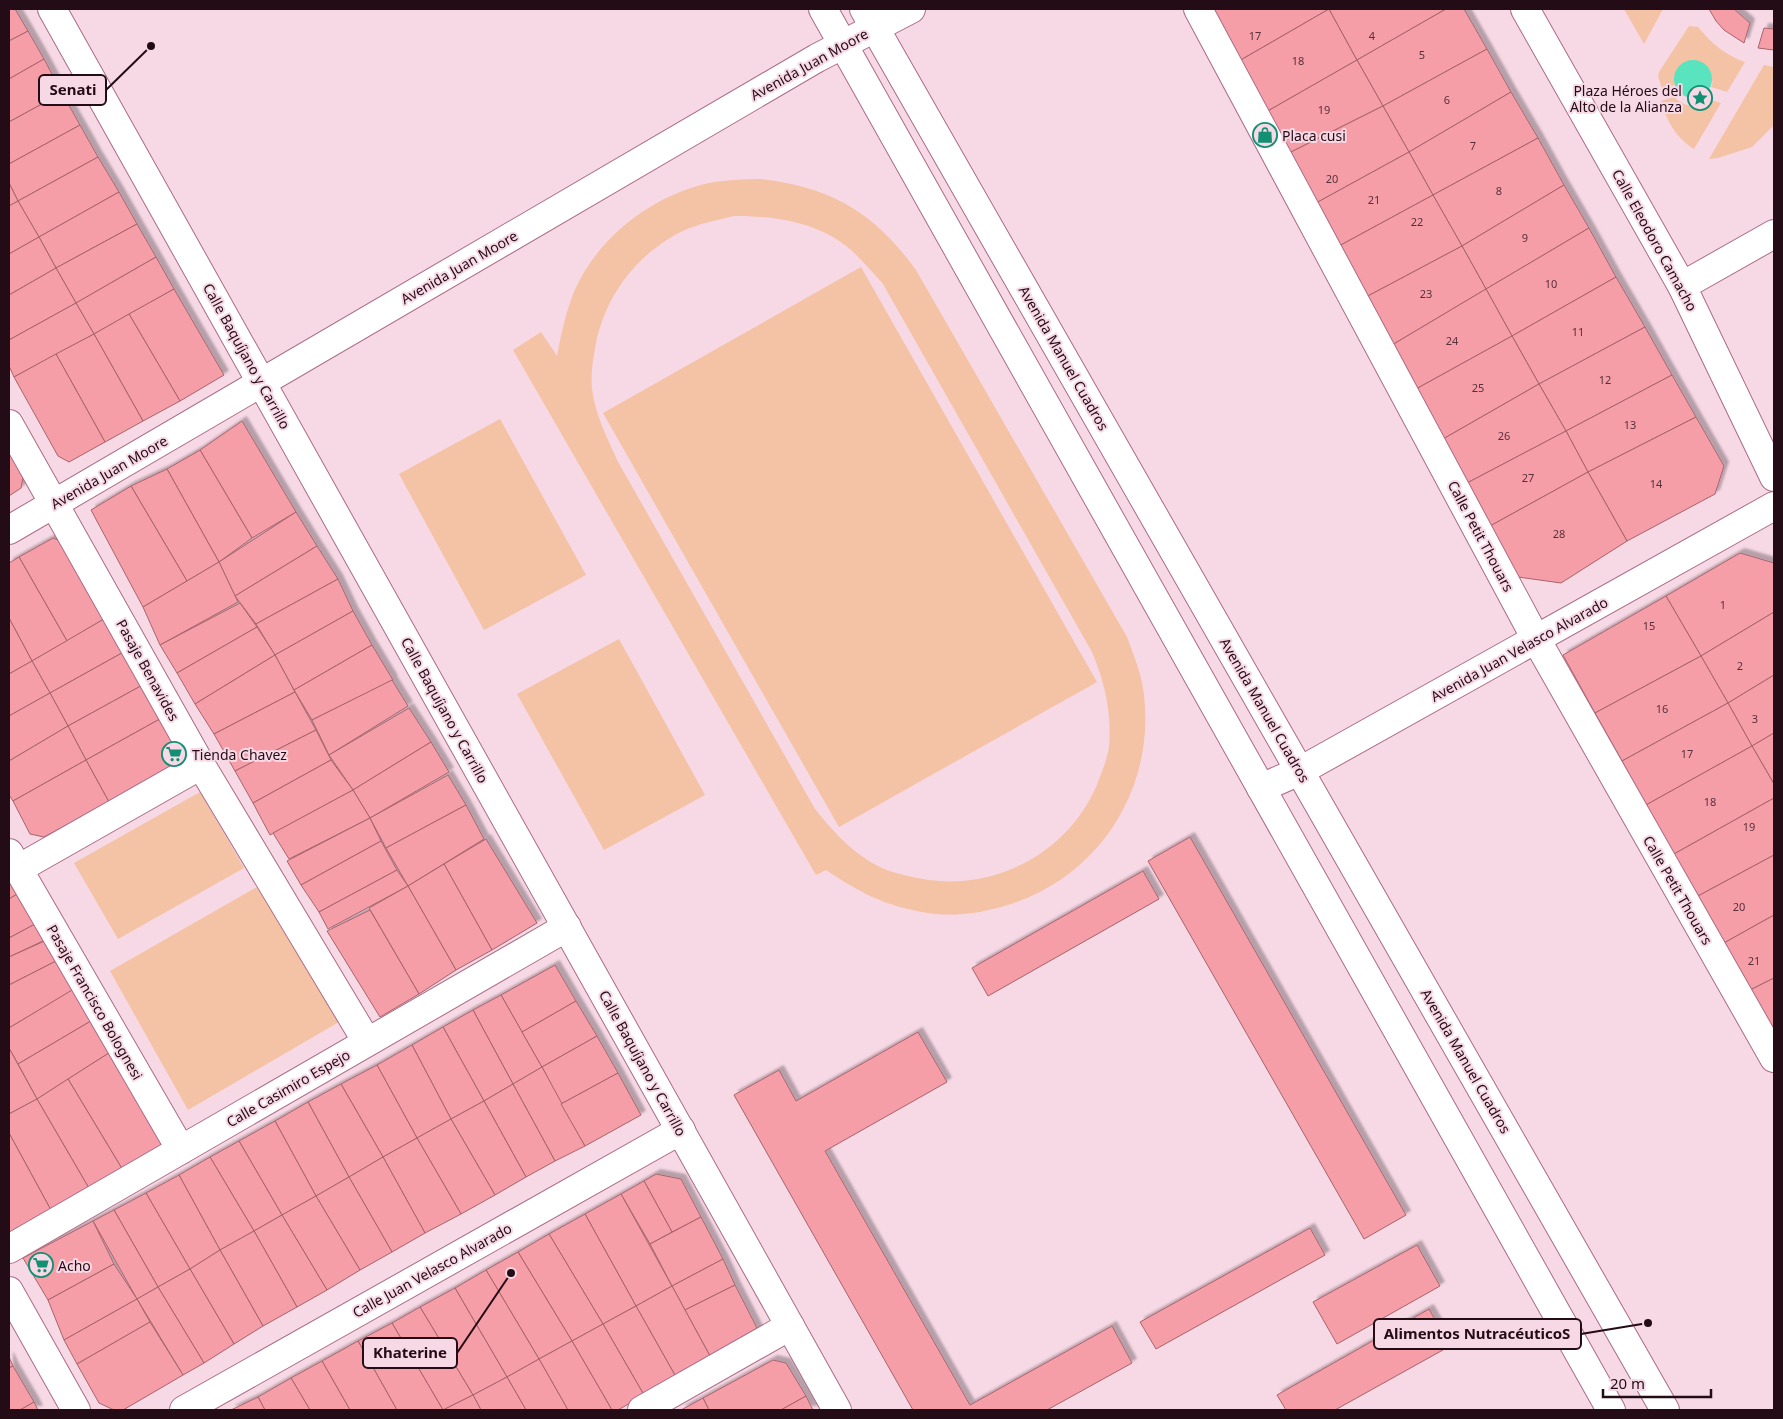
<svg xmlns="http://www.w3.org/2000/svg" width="1783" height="1419" font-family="'Noto Sans',sans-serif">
<defs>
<filter id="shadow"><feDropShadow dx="4.5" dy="-4.5" stdDeviation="1" flood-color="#0004"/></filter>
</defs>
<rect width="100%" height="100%" fill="#f7d9e5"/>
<!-- green -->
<g fill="#f4c2a4" fill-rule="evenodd">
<polygon points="1624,9 1663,9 1644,44"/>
<path d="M 1689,26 L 1698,27 C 1711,43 1725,55 1745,62 L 1727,92 L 1711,87 L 1713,81 L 1675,73 L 1675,85 L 1662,88 L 1658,76 L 1659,72 Z"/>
<polygon points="1764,65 1774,67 1774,125 1752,147 1718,158 1709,159"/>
<path d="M 1674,97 C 1685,108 1698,108 1710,100 L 1721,103 L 1694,149 C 1675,137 1667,121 1661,101 Z"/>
<path d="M 760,179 C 831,187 874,212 916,270 L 1127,637 C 1134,656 1142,675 1144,695 C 1155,788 1100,875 1011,904 C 984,913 951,918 922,912 C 883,905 859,892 826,870 L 816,875 L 513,350 L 541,332 L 557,356 C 561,335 565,316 572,297 C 594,239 654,193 714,182 C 729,180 745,179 760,179 ZM 734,216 C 775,216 819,222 851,250 C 863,261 873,273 883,284 L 1092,652 C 1105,683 1112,713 1109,747 C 1107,761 1101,774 1096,787 C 1064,859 984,896 908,876 C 895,873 881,869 869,861 C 848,848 831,829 815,809 L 617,460 C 607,437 595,414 592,389 C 591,378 592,365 594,355 C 601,300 636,252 687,229 C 702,223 718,220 734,216 Z"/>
<polygon points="861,267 1097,682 839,827 603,413"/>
<polygon points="500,419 586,575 484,630 399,474"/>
<polygon points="619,639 705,795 604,850 517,694"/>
<polygon points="200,792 244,868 118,939 74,863"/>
<polygon points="264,883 344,1019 188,1110 110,971"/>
</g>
<!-- water -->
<circle fill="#59e3bf" cx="1693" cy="79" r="19"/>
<!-- building -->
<g fill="#f69ea8" stroke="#a7636b" filter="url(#shadow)">
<polygon points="9,9 15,9 28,31 9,41"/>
<polygon points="1213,9 1329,9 1239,61"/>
<polygon points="1329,9 1357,60 1266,112 1239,61"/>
<polygon points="1329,9 1446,9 1357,60"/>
<polygon points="1446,9 1464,9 1487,49 1383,106 1357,60"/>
<polygon points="1709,9 1734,9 1750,23 1744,43 1724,30 1716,21"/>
<polygon points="1764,28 1774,29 1774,50 1758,48"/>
<polygon points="28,31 44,59 9,79 9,41"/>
<polygon points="1487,49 1511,92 1409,152 1383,106"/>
<polygon points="44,59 62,93 9,122 9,79"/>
<polygon points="1357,60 1383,106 1289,153 1266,112"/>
<polygon points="1511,92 1538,138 1433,195 1409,152"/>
<polygon points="62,93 80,125 9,164 9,122"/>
<polygon points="1383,106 1409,152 1316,203 1289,153"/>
<polygon points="80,125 98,157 18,201 9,183 9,164"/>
<polygon points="1538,138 1564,185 1462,246 1433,195"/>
<polygon points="1409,152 1433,195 1339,246 1316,203"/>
<polygon points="98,157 119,192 39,237 18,201"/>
<polygon points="9,183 18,201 9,206"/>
<polygon points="1564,185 1589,228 1486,289 1462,246"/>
<polygon points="119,192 137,224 56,268 39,237"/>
<polygon points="1433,195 1462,246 1366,297 1339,246"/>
<polygon points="18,201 39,237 9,254 9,206"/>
<polygon points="137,224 156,257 76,303 56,268"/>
<polygon points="1589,228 1616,277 1512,336 1486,289"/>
<polygon points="39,237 56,268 9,295 9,254"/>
<polygon points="1462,246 1486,289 1392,345 1366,297"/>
<polygon points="156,257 174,289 94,334 76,303"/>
<polygon points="56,268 76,303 9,340 9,295"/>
<polygon points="1616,277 1645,327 1539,384 1512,336"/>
<polygon points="174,289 224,375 180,401 129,314"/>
<polygon points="1486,289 1512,336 1416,389 1392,345"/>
<polygon points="76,303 94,334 14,377 9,366 9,340"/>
<polygon points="129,314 180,401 143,421 94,334"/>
<polygon points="1645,327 1672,375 1566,431 1539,384"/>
<polygon points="94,334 143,421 105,442 56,354"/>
<polygon points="1512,336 1539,384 1443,439 1416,389"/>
<polygon points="56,354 105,442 69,462 58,456 14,377"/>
<polygon points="1672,375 1696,417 1588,472 1566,431"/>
<polygon points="1539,384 1566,431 1467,483 1443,439"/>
<polygon points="1696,417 1724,466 1715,494 1627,541 1588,472"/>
<polygon points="242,421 296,512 252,538 200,450"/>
<polygon points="1566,431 1588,472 1490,526 1467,483"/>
<polygon points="9,444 24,472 21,488 9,496"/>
<polygon points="200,450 252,538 219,562 167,469"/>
<polygon points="167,469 219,562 187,581 131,486"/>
<polygon points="1588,472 1627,541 1561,583 1518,577 1490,526"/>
<polygon points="131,486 187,581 143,607 91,510"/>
<polygon points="296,512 317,546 235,596 219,562"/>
<polygon points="53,538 68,544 109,616 67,641 19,557"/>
<polygon points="317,546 338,579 256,624 235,596"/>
<polygon points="1740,553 1774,563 1774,612 1701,656 1666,596"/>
<polygon points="19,557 67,641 32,661 9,618 9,563"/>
<polygon points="219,562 238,602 160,645 143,607"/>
<polygon points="338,579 353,611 275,655 256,624"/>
<polygon points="1666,596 1701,656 1595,713 1563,655"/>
<polygon points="240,603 257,627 177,673 160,645"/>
<polygon points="353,611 372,645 294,690 275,655"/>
<polygon points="1774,612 1774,675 1728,703 1701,656"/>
<polygon points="109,616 129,649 50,693 32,661"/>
<polygon points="9,618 32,661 9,674"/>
<polygon points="257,627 275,655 195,704 177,673"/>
<polygon points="372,645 393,680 312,720 294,690"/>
<polygon points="129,649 148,682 68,726 50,693"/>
<polygon points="275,655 295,692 214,734 195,704"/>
<polygon points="1701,656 1728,703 1622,761 1595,713"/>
<polygon points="32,661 50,693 9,716 9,674"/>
<polygon points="1774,675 1774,733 1752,746 1728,703"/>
<polygon points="392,680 408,706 329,755 312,720"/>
<polygon points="148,682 167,715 86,760 68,726"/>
<polygon points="295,692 316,730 235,771 214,734"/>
<polygon points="50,693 68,726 9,761 9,716"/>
<polygon points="1728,703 1752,746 1646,805 1622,761"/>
<polygon points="409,708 431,742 353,790 329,755"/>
<polygon points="167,715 186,749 182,764 109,802 86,760"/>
<polygon points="68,726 86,760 13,801 9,795 9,761"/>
<polygon points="316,730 331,760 253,803 235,771"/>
<polygon points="1774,733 1774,784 1752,746"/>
<polygon points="431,742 449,772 370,818 353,790"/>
<polygon points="1752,746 1774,784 1774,798 1674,854 1646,805"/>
<polygon points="86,760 109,802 44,837 30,834 13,801"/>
<polygon points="331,760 353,790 270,835 253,803"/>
<polygon points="448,775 466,805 386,848 370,818"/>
<polygon points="353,790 370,818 289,859 273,833"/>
<polygon points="1774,798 1774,855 1698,896 1674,854"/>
<polygon points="466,805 484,839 408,886 386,848"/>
<polygon points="370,818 381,841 301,885 287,861"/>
<polygon points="1190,837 1406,1215 1364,1239 1148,861"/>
<polygon points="486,839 537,923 492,950 444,864"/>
<polygon points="381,841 397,870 319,912 301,885"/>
<polygon points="1774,855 1774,915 1724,943 1698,896"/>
<polygon points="444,864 492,950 456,970 408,886"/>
<polygon points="397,870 408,886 328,929 319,912"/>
<polygon points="1143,871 1159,899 988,996 972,968"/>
<polygon points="9,874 22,891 9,899"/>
<polygon points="408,886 456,970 419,994 369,908"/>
<polygon points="22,891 37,923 9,938 9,899"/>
<polygon points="370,910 419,994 380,1017 327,931"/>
<polygon points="1774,915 1774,978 1750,990 1724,943"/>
<polygon points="37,923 45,940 9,957 9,938"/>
<polygon points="49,939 58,960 9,985 9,957"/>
<polygon points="58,960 73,990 9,1028 9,985"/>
<polygon points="555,965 576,1001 522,1032 501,995"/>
<polygon points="1774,978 1774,1034 1750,990"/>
<polygon points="77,987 96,1018 18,1064 9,1048 9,1028"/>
<polygon points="501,995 542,1067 513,1084 473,1010"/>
<polygon points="576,1001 597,1036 542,1067 522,1032"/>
<polygon points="473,1010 513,1084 484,1101 443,1027"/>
<polygon points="96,1018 112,1051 37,1099 18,1064"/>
<polygon points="443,1027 484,1101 451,1119 412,1045"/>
<polygon points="918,1032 947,1082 825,1151 970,1405 1112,1326 1132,1363 1047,1410 913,1410 734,1095 779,1070 796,1101"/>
<polygon points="597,1036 618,1073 561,1104 542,1067"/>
<polygon points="412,1045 451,1119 417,1138 377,1065"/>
<polygon points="9,1048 37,1099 9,1114"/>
<polygon points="112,1051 169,1146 124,1172 68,1079"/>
<polygon points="377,1065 417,1138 383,1157 341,1084"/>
<polygon points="542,1067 585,1146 555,1161 513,1084"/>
<polygon points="618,1073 641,1115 585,1146 561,1104"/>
<polygon points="68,1079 124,1172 90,1190 37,1099"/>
<polygon points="341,1084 383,1157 349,1177 308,1102"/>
<polygon points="513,1084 555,1161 526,1177 484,1101"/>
<polygon points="37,1099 90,1190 52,1212 9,1133 9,1114"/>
<polygon points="484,1101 526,1177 495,1195 451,1119"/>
<polygon points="308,1102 349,1177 316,1196 275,1121"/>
<polygon points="451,1119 495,1195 461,1214 417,1138"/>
<polygon points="275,1121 316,1196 282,1215 239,1141"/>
<polygon points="9,1133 52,1212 9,1234"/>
<polygon points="417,1138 461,1214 425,1233 383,1157"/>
<polygon points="239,1141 282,1215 254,1231 210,1157"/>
<polygon points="210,1157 254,1231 220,1250 179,1175"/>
<polygon points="383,1157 425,1233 392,1252 349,1177"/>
<polygon points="656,1174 681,1179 701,1217 672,1232 644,1181"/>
<polygon points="179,1175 220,1250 190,1269 146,1193"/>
<polygon points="349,1177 392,1252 360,1270 316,1196"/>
<polygon points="644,1181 672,1232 650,1244 621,1194"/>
<polygon points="146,1193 190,1269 158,1287 114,1210"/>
<polygon points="621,1194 672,1286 636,1306 585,1214"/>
<polygon points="316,1196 360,1270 327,1290 282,1215"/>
<polygon points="114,1210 158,1287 137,1299 93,1221"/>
<polygon points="585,1214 636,1306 603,1324 549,1234"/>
<polygon points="282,1215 327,1290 297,1307 254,1231"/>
<polygon points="701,1217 723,1259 672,1286 650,1244"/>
<polygon points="93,1221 114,1264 48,1300 23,1258"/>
<polygon points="1310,1228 1325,1255 1156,1349 1140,1322"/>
<polygon points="254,1231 297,1307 263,1326 220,1250"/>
<polygon points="549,1234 603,1324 572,1341 518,1252"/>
<polygon points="1417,1245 1440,1286 1337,1344 1313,1302"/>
<polygon points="220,1250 263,1326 234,1344 190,1269"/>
<polygon points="518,1252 572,1341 539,1359 486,1270"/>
<polygon points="723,1259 735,1285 685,1310 672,1286"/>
<polygon points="114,1264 137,1299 64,1340 48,1300"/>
<polygon points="190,1269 234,1344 204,1363 158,1287"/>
<polygon points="486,1270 539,1359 507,1377 455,1288"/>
<polygon points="735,1285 758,1330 710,1356 685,1310"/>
<polygon points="672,1286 710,1356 676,1377 636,1306"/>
<polygon points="158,1287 204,1363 183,1375 137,1299"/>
<polygon points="455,1288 507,1377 473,1395 420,1307"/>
<polygon points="137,1299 150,1322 77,1364 64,1340"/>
<polygon points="636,1306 676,1377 644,1395 603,1324"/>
<polygon points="420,1307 473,1395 443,1410 392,1323"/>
<polygon points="1429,1309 1450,1346 1335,1410 1286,1410 1277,1395"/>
<polygon points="150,1322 183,1375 123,1410 114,1410 99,1403 77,1364"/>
<polygon points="392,1323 443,1410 397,1410 358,1341"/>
<polygon points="603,1324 644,1395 618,1410 612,1410 572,1341"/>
<polygon points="358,1341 397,1410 350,1410 322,1361"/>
<polygon points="572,1341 612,1410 568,1410 539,1359"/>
<polygon points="9,1357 13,1366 9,1368"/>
<polygon points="539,1359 568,1410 526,1410 507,1377"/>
<polygon points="773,1360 786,1363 806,1396 781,1410 709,1410 703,1398"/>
<polygon points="322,1361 350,1410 310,1410 291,1378"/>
<polygon points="13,1366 34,1402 20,1410 9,1410 9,1368"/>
<polygon points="507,1377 526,1410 481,1410 473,1395"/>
<polygon points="291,1378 310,1410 265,1410 258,1397"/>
<polygon points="473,1395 481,1410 443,1410"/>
<polygon points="806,1396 813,1410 781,1410"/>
<polygon points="258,1397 265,1410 231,1410"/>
<polygon points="703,1398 709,1410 681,1410"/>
<polygon points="34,1402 38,1410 20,1410"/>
</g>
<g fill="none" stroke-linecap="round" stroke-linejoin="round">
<defs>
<g id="street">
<polyline points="52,9 837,1410"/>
<polyline points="1198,9 1536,639 1774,1058"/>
<polyline points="1525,9 1682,286 1774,477"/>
<polyline points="1682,286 1774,234"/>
<polyline points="9,424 201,765 367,1042"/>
<polyline points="1261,788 1300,771 1774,506"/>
<polyline points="9,853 181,1150"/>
<polyline points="18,869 201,765"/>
<polyline points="9,1249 567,927"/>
<polyline points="9,1291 76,1410"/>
<polyline points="184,1410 681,1130"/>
<polyline points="642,1410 790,1326"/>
</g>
<g id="secondary">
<polyline points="823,9 1611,1410"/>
<polyline points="864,9 1665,1410"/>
<polyline points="9,530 817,58 911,9"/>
</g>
</defs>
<!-- street casing -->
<use href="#street" stroke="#ab6b86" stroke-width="30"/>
<!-- secondary casing -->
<use href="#secondary" stroke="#ab6b86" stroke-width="30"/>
<!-- street -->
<use href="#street" stroke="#fff" stroke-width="28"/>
<!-- secondary -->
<use href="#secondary" stroke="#fff" stroke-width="28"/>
</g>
<!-- icons -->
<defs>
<symbol id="sight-ring" viewBox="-11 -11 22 22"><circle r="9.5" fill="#f7d9e5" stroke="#138f74" stroke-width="1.5"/><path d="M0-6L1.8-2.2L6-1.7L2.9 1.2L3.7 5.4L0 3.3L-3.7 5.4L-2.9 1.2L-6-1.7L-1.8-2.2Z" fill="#138f74"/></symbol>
<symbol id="shop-ring" viewBox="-11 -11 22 22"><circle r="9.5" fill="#f7d9e5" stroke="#138f74" stroke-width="1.5"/><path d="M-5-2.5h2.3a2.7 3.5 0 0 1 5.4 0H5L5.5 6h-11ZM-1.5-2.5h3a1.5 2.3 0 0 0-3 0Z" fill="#138f74"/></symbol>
<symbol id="supermarket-ring" viewBox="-11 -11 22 22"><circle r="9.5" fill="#f7d9e5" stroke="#138f74" stroke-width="1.5"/><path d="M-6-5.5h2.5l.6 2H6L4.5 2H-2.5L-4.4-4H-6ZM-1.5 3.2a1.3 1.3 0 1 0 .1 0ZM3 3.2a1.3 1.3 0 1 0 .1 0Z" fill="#138f74"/></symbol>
</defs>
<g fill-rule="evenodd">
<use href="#sight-ring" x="1686" y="84" width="28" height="28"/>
<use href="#shop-ring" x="1251" y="121" width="28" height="28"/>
<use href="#supermarket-ring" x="160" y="740" width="28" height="28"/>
<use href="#supermarket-ring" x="27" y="1251" width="28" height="28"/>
</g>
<g text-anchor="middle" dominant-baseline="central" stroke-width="4" stroke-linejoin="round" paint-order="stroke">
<!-- number labels -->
<g font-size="11" fill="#58303b">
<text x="1255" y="35">17</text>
<text x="1372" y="35">4</text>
<text x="1422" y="54">5</text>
<text x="1298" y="60">18</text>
<text x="1447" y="99">6</text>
<text x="1324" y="109">19</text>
<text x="1473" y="145">7</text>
<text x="1332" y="178">20</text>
<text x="1499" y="190">8</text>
<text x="1374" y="199">21</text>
<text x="1417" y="221">22</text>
<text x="1525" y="237">9</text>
<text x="1551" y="283">10</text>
<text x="1426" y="293">23</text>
<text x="1578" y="331">11</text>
<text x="1452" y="340">24</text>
<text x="1605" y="379">12</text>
<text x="1478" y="387">25</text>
<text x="1630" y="424">13</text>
<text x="1504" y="435">26</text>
<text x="1528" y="477">27</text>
<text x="1656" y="483">14</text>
<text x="1559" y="533">28</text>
<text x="1723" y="604">1</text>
<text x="1649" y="625">15</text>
<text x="1740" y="665">2</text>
<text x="1662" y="708">16</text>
<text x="1755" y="718">3</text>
<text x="1687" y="753">17</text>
<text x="1710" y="801">18</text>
<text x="1749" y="826">19</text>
<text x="1739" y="906">20</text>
<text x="1754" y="960">21</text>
</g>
<!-- street labels -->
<g font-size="14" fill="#240c17" stroke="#f7d9e5">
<text transform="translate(809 64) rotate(-29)">Avenida Juan Moore</text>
<text transform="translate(1655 240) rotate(61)">Calle Eleodoro Camacho</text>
<text transform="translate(459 267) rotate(-30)">Avenida Juan Moore</text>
<text transform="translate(247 356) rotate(61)">Calle Baquíjano y Carrillo</text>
<text transform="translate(1064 358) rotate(60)">Avenida Manuel Cuadros</text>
<text transform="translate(109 472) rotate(-30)">Avenida Juan Moore</text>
<text transform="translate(1481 536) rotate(62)">Calle Petit Thouars</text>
<text transform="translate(1519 649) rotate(-29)">Avenida Juan Velasco Alvarado</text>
<text transform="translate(148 670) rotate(61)">Pasaje Benavides</text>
<text transform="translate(445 710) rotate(61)">Calle Baquíjano y Carrillo</text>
<text transform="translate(1265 710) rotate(60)">Avenida Manuel Cuadros</text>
<text transform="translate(1678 890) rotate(60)">Calle Petit Thouars</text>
<text transform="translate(95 1002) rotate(60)">Pasaje Francisco Bolognesi</text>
<text transform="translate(1466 1061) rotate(60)">Avenida Manuel Cuadros</text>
<text transform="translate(643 1063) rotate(61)">Calle Baquíjano y Carrillo</text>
<text transform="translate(288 1088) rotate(-30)">Calle Casimiro Espejo</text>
<text transform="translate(432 1270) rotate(-29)">Calle Juan Velasco Alvarado</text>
</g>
<!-- poi labels -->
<g font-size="14" fill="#240c17" stroke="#f7d9e5" text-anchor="start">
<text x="1682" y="90" text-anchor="end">Plaza Héroes del<tspan x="1682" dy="16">Alto de la Alianza</tspan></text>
<text x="1282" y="135">Placa cusi</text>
<text x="192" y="754">Tienda Chavez</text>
<text x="58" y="1265">Acho</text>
</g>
</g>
<!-- callouts -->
<path fill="none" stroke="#240c17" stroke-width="2" d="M151 46L106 90M1648 1323L1581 1334M511 1273L457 1353"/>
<g fill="#240c17" stroke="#f7d9e5" stroke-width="2">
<circle cx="151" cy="46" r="5"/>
<circle cx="1648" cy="1323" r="5"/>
<circle cx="511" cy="1273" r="5"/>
</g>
<g fill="#f7d9e5" stroke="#240c17" stroke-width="2">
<rect x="39" y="75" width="67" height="30" rx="5"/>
<rect x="1374" y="1319" width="207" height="30" rx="5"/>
<rect x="363" y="1338" width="94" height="30" rx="5"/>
</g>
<g font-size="15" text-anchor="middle" font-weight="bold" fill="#240c17">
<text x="73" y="95">Senati</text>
<text x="1477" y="1339">Alimentos NutracéuticoS</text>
<text x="410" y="1358">Khaterine</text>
</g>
<!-- border -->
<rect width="1783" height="1419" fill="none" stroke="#240c17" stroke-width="20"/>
<!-- scale -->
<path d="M1603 1389v8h108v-8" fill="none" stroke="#240c17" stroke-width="2.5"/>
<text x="1610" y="1389" font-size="15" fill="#240c17" stroke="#f7d9e5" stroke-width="4" paint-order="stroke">20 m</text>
</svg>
